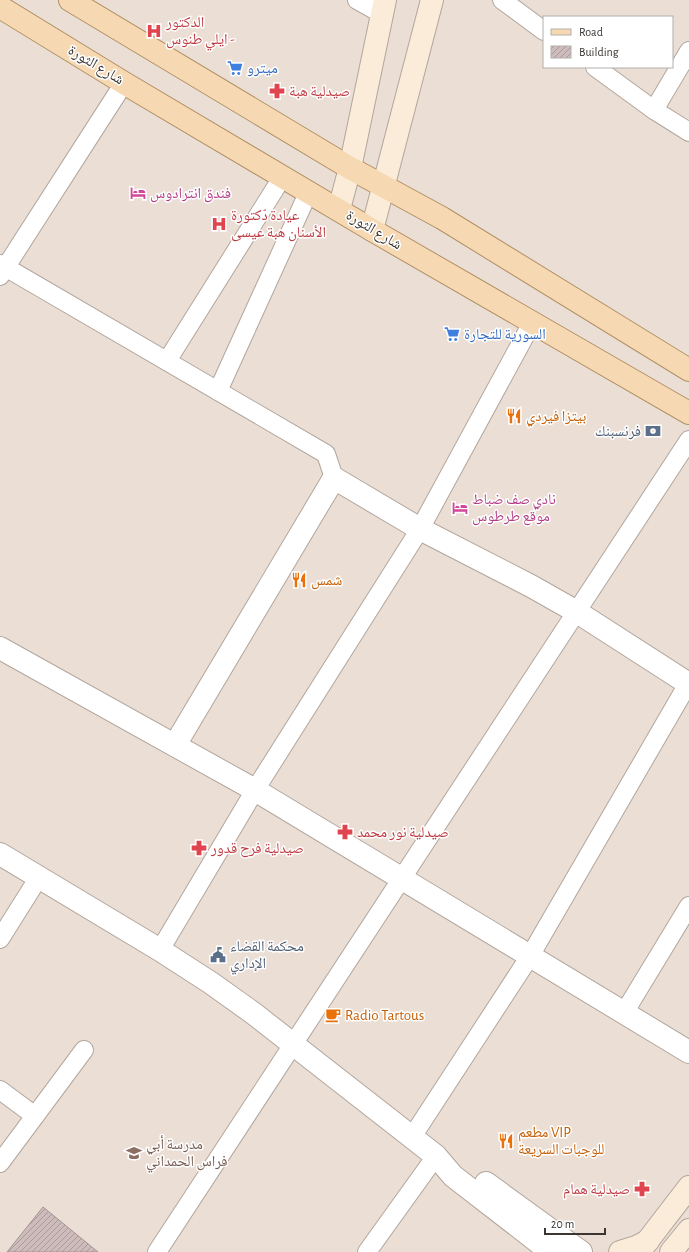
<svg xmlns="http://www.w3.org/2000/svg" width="689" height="1252" font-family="'Alegreya Sans','Noto Naskh Arabic',sans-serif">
<defs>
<pattern id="building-hatch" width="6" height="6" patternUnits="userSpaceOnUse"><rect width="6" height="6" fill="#cdbcbb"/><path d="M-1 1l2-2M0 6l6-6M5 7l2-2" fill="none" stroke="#a89a99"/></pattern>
</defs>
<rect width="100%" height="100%" fill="#ebded5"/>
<!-- building -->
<polygon fill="url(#building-hatch)" stroke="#a29391" points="43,1207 98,1252 7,1252"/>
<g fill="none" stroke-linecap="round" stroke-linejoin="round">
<defs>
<g id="minor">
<polyline points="357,0 382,14"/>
<polyline points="502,0 544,31"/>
<polyline points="595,67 654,110 689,132"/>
<polyline points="654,110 689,51"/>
<polyline points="0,264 326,454 334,478"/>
<polyline points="0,276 124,83"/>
<polyline points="167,361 283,176"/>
<polyline points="218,391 309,191"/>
<polyline points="0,939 39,877"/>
<polyline points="160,950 255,790 420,529 532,323"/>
<polyline points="624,1013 689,906"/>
<polyline points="0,1090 35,1116"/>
<polyline points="412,1137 530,956 689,682"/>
<polyline points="0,1163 84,1050"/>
<polyline points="157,1252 689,440"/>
<polyline points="367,1252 436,1156"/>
</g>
<g id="tertiary">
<polyline points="0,648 255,790 689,1052"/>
<polyline points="175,745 334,478 420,529 531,586 577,612 689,684"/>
<polyline points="0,854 160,950 211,983 253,1013 436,1156 453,1176 551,1252"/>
<polyline points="486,1183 581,1252"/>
</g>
<g id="secondary">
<polyline points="339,209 350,168 385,0"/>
<polyline points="372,230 432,0"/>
<polyline points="620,1252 636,1247 648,1241"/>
<polyline points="639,1252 689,1187"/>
<polyline points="671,1252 689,1230"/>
</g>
<g id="primary">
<polyline points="70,0 350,168 442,218 689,370"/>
<polyline points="0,7 124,83 372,230 689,413"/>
</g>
</defs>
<!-- minor casing -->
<use href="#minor" stroke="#b2a69d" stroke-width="20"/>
<!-- tertiary casing -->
<use href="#tertiary" stroke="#b2a69d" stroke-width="24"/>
<!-- secondary casing -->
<use href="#secondary" stroke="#b2a69d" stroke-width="24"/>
<!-- primary casing -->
<use href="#primary" stroke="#b19065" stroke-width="24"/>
<!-- minor -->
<use href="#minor" stroke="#fff" stroke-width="18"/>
<!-- tertiary -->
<use href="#tertiary" stroke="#fff" stroke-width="22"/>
<!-- secondary -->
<use href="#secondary" stroke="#faecd9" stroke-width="22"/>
<!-- primary -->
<use href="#primary" stroke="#f6d9b3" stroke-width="22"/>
</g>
<!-- icons -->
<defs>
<symbol id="hospital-bare" viewBox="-9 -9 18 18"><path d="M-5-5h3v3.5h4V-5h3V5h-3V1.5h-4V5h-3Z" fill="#e0444e" stroke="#fff" stroke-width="2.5" paint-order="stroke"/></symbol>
<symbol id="supermarket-bare" viewBox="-9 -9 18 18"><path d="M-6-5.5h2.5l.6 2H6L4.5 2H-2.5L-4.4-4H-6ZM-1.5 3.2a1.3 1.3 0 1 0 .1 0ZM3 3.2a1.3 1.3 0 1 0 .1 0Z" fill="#3f7fe0" stroke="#fff" stroke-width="2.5" paint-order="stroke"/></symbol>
<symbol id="pharmacy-bare" viewBox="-9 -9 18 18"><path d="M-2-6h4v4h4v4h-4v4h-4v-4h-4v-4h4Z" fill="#e0444e" stroke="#fff" stroke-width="2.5" paint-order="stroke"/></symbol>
<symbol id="hotel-bare" viewBox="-9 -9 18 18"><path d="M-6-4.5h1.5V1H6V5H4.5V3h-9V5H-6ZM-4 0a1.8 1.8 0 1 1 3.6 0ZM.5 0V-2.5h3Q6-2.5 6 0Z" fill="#d1479c" stroke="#fff" stroke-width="2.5" paint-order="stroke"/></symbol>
<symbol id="restaurant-bare" viewBox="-9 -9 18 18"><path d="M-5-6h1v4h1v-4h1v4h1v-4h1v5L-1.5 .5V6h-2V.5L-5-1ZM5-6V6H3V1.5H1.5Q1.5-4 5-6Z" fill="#e8710a" stroke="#fff" stroke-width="2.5" paint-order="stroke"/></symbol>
<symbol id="bank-bare" viewBox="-9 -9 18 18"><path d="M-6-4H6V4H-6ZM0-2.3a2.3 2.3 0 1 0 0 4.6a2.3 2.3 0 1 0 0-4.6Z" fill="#5c6f8a" stroke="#fff" stroke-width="2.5" paint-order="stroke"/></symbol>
<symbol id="civic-bare" viewBox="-9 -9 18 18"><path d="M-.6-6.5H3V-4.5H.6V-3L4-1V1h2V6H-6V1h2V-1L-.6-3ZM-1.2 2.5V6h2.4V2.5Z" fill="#5c6f8a" stroke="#fff" stroke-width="2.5" paint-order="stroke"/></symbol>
<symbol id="cafe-bare" viewBox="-9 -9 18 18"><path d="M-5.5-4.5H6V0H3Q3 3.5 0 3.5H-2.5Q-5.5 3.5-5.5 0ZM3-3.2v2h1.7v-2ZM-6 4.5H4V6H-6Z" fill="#e8710a" stroke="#fff" stroke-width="2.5" paint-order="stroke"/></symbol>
<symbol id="school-bare" viewBox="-9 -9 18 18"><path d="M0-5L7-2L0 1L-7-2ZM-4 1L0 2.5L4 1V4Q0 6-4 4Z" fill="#8d6e63" stroke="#fff" stroke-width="2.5" paint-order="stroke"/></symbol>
</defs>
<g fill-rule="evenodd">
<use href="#hospital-bare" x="143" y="20" width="22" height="22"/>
<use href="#supermarket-bare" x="224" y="57" width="22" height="22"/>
<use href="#pharmacy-bare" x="266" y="80" width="22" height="22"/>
<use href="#hotel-bare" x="127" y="182" width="22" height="22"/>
<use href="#hospital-bare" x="208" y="213" width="22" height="22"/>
<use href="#supermarket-bare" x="441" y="323" width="22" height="22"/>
<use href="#restaurant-bare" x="503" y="405" width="22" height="22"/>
<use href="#bank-bare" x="642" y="420" width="22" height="22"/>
<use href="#hotel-bare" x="449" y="497" width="22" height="22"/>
<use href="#restaurant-bare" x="288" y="569" width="22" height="22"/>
<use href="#pharmacy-bare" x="334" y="821" width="22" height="22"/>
<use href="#pharmacy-bare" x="188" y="837" width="22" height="22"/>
<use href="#civic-bare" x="207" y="944" width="22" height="22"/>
<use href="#cafe-bare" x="322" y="1004" width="22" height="22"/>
<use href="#restaurant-bare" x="495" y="1130" width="22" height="22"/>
<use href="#school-bare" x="123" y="1142" width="22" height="22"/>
<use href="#pharmacy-bare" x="631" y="1178" width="22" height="22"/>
</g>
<g text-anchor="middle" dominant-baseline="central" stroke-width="3" stroke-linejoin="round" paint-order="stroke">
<!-- health labels -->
<g font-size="15" fill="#be3a42" stroke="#fff" text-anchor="start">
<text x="166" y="22">الدكتور<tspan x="166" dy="17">ايلي طنوس -</tspan></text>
<text x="289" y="91">صيدلية هبة</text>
<text x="231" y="215">عيادة دّكتورة<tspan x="231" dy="17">الأسنان هبة عيسى</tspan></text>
<text x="357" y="832">صيدلية نور محمد</text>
<text x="211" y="848">صيدلية فرح قدور</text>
<text x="630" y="1189" text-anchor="end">صيدلية همام</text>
</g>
<!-- street labels -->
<g font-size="15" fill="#3b3632" stroke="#fff">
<text transform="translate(96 65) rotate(31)">شارع الثورة</text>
<text transform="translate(374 230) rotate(31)">شارع الثورة</text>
</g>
<!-- shop labels -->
<g font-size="15" fill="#366cbe" stroke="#fff" text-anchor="start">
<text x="247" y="68">ميترو</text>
<text x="464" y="334">السورية للتجارة</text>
</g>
<!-- hotel labels -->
<g font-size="15" fill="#b23c85" stroke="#fff" text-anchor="start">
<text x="150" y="193">فندق انترادوس</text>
<text x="472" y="499">نادي صف ضباط<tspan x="472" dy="17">موقع طرطوس</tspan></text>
</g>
<!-- food labels -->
<g font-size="15" fill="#c56008" stroke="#fff" text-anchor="start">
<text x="526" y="416">بيتزا فيردي</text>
<text x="311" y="580">شمس</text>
<text x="345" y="1015">Radio Tartous</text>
<text x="518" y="1132">مطعم VIP<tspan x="518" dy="17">للوجبات السريعة</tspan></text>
</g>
<!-- service labels -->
<g font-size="15" fill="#4e5e75" stroke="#fff" text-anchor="end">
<text x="641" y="431">فرنسبنك</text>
<text x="230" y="946" text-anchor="start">محكمة القضاء<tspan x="230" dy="17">الإداري</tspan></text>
</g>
<!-- education labels -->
<g font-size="15" fill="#785e54" stroke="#fff" text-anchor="start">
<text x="146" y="1144">مدرسة أبي<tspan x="146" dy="17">فراس الحمداني</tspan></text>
</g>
</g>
<!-- legend -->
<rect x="543" y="16" width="130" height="52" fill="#ffffff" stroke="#b1afad"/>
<rect x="551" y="29" width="20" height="6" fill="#f6d9b3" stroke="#b1afad"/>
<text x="579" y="36" font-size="12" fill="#3b3632">Road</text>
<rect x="551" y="46" width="20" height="12" fill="url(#building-hatch)" stroke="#b1afad"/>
<text x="579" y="56" font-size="12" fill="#3b3632">Building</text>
<!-- scale -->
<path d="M545 1228v6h60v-6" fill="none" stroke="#3b3632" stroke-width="2"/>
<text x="551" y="1228" font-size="12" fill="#3b3632" stroke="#ffffff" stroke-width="3" paint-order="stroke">20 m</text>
</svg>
